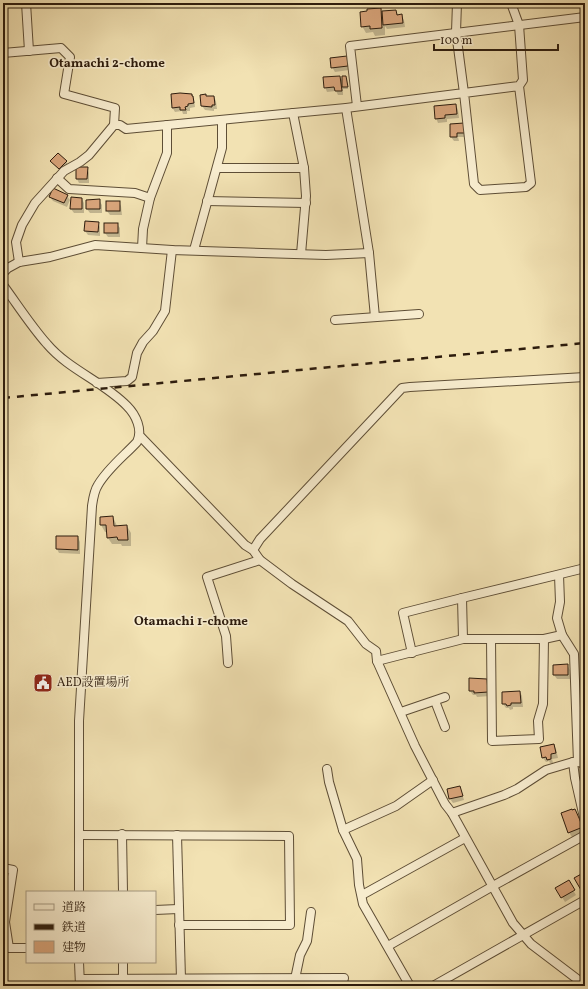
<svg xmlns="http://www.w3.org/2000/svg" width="588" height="989" font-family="Vollkorn,'Noto Serif JP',serif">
<rect width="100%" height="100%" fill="#f2e2b3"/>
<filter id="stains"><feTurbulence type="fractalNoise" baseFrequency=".005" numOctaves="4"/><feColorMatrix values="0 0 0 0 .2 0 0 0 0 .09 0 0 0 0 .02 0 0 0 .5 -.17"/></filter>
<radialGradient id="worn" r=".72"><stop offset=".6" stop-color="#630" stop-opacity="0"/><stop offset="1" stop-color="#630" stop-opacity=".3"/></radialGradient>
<!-- shadow -->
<g fill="#0003">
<polygon points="380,9 382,12 396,11 398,15 401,15 404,20 405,27 387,29 385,26 385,35 375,36 373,32 366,33 362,26"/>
<polygon points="346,57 349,62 349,70 335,72 332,67"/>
<polygon points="340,77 343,82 346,77 347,79 348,89 343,89 343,95 338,95 336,91 327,92 325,87"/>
<polygon points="191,95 194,99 195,107 190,108 190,111 187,111 187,114 183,114 182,111 175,112 172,107"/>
<polygon points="207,97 214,97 216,101 217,109 214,109 214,111 205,110 202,106"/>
<polygon points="456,105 458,110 459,118 447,119 447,122 438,123 436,118"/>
<polygon points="463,124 466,137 458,137 459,141 454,141 451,137"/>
<polygon points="52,161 66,161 68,165 62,173"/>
<polygon points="87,168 89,173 89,183 79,183 77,179"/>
<polygon points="67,196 70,200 67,207 53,201 50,197"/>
<polygon points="82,199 84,203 84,213 74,213 71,209"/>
<polygon points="87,200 99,200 102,205 102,213 90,213 87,209"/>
<polygon points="119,202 121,206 122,215 110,215 107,211"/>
<polygon points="98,223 100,227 100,236 88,235 85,231"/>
<polygon points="117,224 120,228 120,237 108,237 105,233"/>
<polygon points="113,517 117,526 127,526 131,533 131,546 122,546 121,544 112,544 108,538 107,532 105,532 101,525 101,518"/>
<polygon points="78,537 80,542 80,554 59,553 57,549"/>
<polygon points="567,665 570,670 570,679 557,679 554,675 554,666"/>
<polygon points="470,679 486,679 489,684 490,696 477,697 476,695 473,695 470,691"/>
<polygon points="520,692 522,696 523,707 513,707 513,709 510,710 509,708 506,708 503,704"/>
<polygon points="554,745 556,749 558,758 552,759 553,763 550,763 549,761 546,762 543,758"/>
<polygon points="460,787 464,800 453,803 450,799"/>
<polygon points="575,810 585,831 573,839 569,832"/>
<polygon points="585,873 585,893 584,893 575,879"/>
<polygon points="568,882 576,895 565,902 557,889"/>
</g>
<!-- building -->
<g fill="#d9a57b" stroke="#2d1c0d">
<polygon points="381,8 382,28 370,29 370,26 361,27 360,12 367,11 367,9"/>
<polygon points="396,10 397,15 402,14 403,23 383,25 382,11"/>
<polygon points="347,56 348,66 331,68 330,58"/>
<polygon points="340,76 342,91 335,91 334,87 324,88 323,77"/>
<polygon points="342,76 346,76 348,87 342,87"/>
<polygon points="180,93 192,94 192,96 193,96 194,103 188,104 188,106 185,107 186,110 180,110 180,107 172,108 171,94"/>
<polygon points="206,94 206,96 214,96 215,105 212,105 212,107 201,106 200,95"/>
<polygon points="456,104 457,114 445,115 445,118 435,119 434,106"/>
<polygon points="464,123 465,133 457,133 457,137 450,137 450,124"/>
<polygon points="58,153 67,161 59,169 50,161"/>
<polygon points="76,167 88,167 87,179 76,179"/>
<polygon points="53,188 68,195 64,203 49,197"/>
<polygon points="71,197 82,198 82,209 70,209"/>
<polygon points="100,199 100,209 86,209 86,200"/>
<rect x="106" y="201" width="14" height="10"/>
<polygon points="85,221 99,222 98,232 84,231"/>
<rect x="104" y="223" width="14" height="10"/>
<polygon points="113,516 114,526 127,525 128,540 118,540 117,537 107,538 106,525 100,525 100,517"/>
<polygon points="56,536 78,536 78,550 56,549"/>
<polygon points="568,664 568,675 553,675 553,665"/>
<polygon points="469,678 487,679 488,692 474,693 474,691 469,691"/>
<polygon points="520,691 521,703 511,703 511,705 507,706 506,704 502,704 502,692"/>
<polygon points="579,710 585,710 585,741 582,742"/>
<polygon points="554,744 556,753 551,754 551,759 547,760 546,757 542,758 540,747"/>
<polygon points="460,786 463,796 449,799 447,789"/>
<polygon points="572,809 572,810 575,809 583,827 568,833 561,813"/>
<polygon points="585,872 585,887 581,890 574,878"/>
<polygon points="569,880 575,890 561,898 555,888"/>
</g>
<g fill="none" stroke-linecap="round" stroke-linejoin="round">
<defs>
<g id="minor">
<polyline points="26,3 29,51"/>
<polyline points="511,3 519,25 523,80 519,86 464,93 474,184 480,190 526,187 531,183 519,86"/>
<polyline points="3,53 61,48 70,57 64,94 115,108 114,125"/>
<polyline points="357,106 350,46 585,17"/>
<polyline points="346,108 369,253 375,317"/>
<polyline points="293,113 304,168 306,196 301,254"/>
<polyline points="217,168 304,168"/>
<polyline points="57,178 69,189 135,193 150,198"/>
<polyline points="207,201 306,203"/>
<polyline points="142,248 143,229 150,198 167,153 167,125"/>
<polyline points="194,250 222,148 222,120"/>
<polyline points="19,262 16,242 22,225 35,203 64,171 80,162 89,155 114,125 120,125 126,129 346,108 464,93 456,32 457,3"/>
<polyline points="3,273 8,268 19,262 50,257 95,245 172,250 326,255 369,253"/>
<path d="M 3,285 C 17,304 31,326 47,344 C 69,370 104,382 127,406 C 136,415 143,430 137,442 C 124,456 108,468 98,485 C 94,491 93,499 92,506 L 79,721 L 79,892"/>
<polyline points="335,320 419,314"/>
<polyline points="97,383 127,381 132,377 137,353 143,342 153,331 165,311 172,250"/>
<polyline points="140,436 245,545 253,550 260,560 292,584 348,621 366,644 376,651 377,661 415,746 445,804 452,813 513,923 531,944 585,985"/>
<polyline points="253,550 260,539 402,388 410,387 585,377"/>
<polyline points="559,575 560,602 557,618 562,635"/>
<polyline points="462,598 463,639"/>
<polyline points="491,639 492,741 539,739 538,721 543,704 544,639"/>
<polyline points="412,653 403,613 462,598 585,568"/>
<polyline points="377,661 463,639 544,639 562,635 574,654 578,762"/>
<polyline points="228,663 226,636 207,577 260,560"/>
<polyline points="435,701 445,727"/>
<polyline points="401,712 445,697"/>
<polyline points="573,762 575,778 585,822"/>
<polyline points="327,769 329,782 343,830 357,859 359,885 363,904 410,986"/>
<polyline points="452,813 504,795 517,789 546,770 573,762 578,762 585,764"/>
<polyline points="343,830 396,806 433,780"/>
<polyline points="122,834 123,892"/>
<polyline points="79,835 289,836 290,925 179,925"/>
<polyline points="177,835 181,979"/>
<polyline points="3,868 13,870 5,922 3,922"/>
<polyline points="362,895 465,838"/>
<polyline points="155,910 178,909"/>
<polyline points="5,922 9,948 27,948"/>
<polyline points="388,946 493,886 585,835"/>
<polyline points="79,962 80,986"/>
<polyline points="123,962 123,979"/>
<polyline points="80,979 344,978 342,986"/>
<polyline points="295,979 300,955 307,941 311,912"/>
<polyline points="433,986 585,900"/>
</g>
</defs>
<!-- minor casing -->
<use href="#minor" stroke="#5e4e36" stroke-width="10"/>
<!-- minor -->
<use href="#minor" stroke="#f7ecce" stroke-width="8"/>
<!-- rail -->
<polyline stroke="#2d1c0d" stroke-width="2.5" stroke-dasharray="7 7" stroke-linecap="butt" points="3,398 585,343"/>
</g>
<!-- icons -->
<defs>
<symbol id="civic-square" viewBox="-11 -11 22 22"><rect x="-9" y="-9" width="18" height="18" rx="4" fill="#8f2418" stroke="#f7ecce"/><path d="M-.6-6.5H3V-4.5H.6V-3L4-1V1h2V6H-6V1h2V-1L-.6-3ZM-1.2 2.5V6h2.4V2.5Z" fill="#fff"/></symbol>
</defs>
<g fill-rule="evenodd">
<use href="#civic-square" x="32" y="672" width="22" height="22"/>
</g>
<g text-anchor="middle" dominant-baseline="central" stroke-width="3.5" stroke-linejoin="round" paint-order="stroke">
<!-- poi labels -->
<g font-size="12" fill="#2d1c0d" stroke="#f7ecce" text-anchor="start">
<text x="57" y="683">AED設置場所</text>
</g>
<!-- neighbourhood labels -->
<g font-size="13" font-weight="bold" fill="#2d1c0d" stroke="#f7ecce">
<text x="107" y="64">Otamachi 2-chome</text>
<text x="191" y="622">Otamachi 1-chome</text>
</g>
</g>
<!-- margin -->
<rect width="588" height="989" fill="none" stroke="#f2e2b3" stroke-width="16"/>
<rect x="4" y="4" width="580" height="981" fill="none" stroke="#2d1c0d" stroke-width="2"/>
<rect x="8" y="8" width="572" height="973" fill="none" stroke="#2d1c0d"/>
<!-- legend -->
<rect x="26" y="891" width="130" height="72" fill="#f7ecce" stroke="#a69981"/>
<rect x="34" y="904" width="20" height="6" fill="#f7ecce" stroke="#a69981"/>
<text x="62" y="911" font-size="12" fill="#2d1c0d">道路</text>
<rect x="34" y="924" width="20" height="6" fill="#2d1c0d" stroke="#a69981"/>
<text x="62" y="931" font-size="12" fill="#2d1c0d">鉄道</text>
<rect x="34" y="941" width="20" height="12" fill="#d9a57b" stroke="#a69981"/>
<text x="62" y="951" font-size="12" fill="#2d1c0d">建物</text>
<!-- scale -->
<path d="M434 44v6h124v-6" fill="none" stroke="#2d1c0d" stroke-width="2"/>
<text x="440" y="44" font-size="12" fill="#2d1c0d" stroke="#f7ecce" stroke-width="3" paint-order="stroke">100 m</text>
<rect width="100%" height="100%" filter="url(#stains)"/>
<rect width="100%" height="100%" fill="url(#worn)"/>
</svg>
